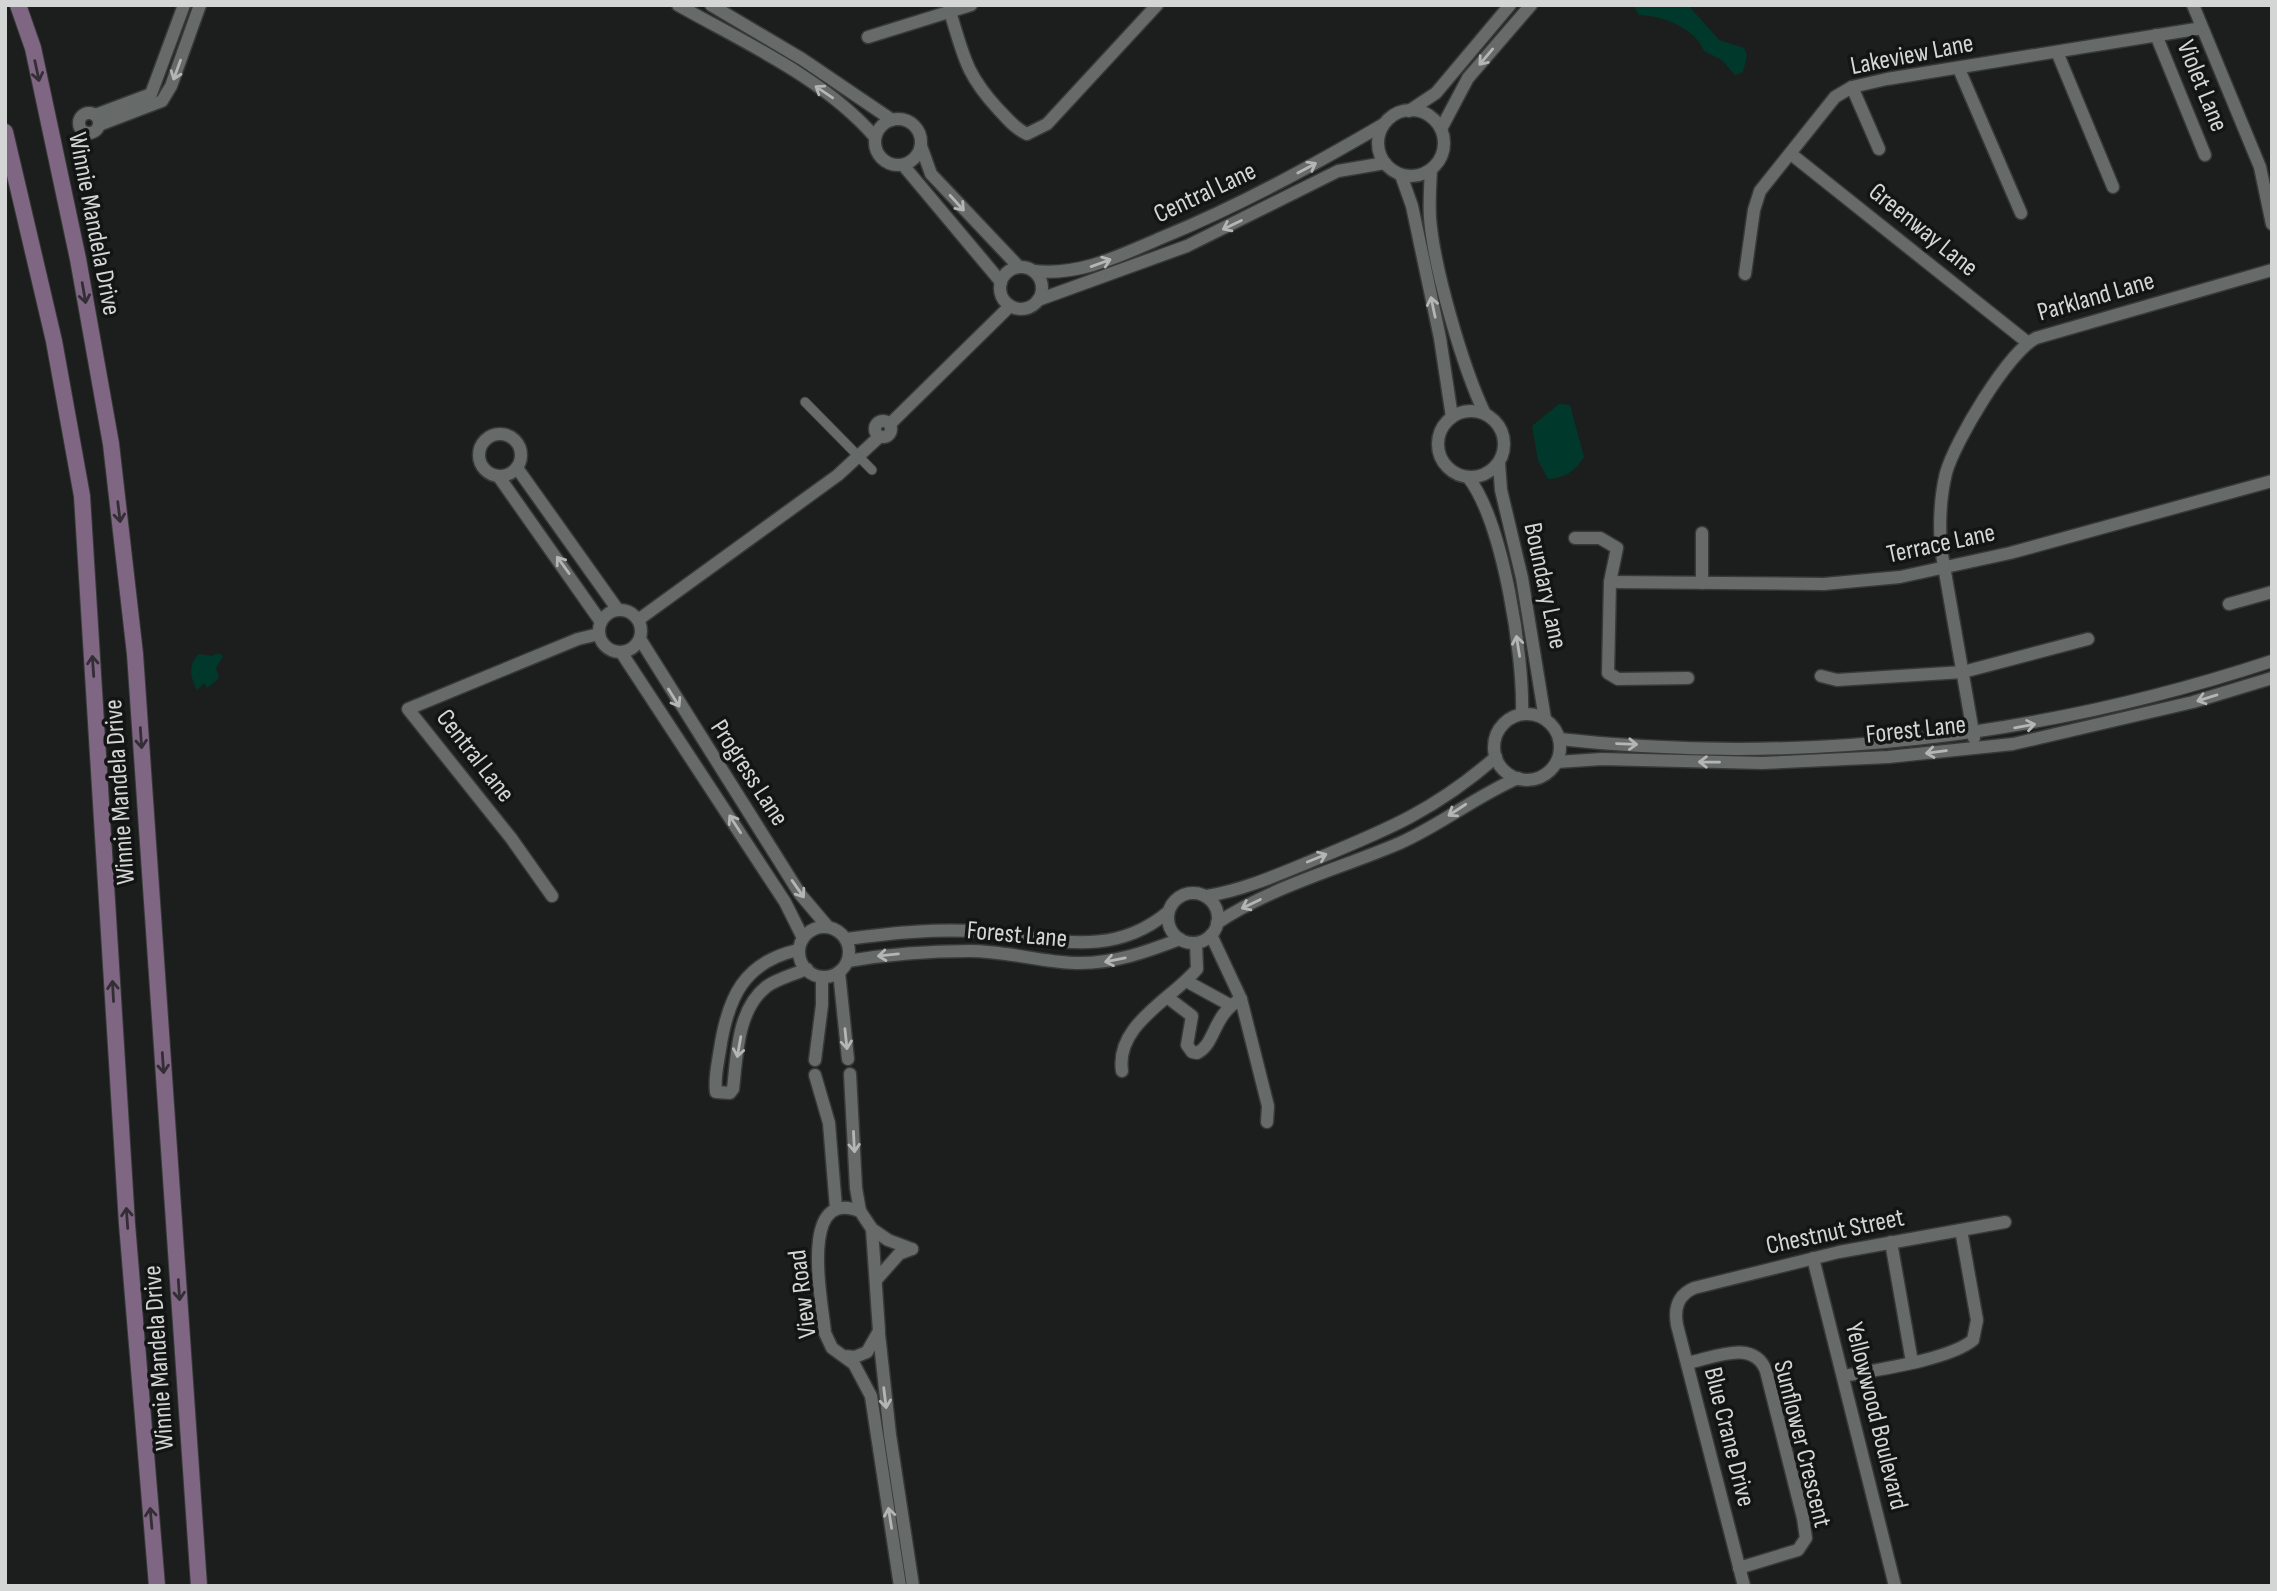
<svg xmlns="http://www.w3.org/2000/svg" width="2277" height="1591" font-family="'Sofia Sans Condensed',sans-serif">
<rect width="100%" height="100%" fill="#1b1e1d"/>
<!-- water -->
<g fill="#00392c">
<path d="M 1633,5 L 1688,5 L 1719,40 L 1744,48 L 1747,55 L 1743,72 L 1735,75 L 1722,60 L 1704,51 C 1696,29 1663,15 1639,15 Z"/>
<path d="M 1559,404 L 1570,405 L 1584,457 C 1575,471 1565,478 1548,479 L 1538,460 L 1532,426 Z"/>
<path d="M 219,653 L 223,656 L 216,668 L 219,678 L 207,688 L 204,683 L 197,690 C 191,678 187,665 199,654 L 212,656 Z"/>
</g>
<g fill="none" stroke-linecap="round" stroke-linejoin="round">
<defs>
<polyline id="pedestrian" points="805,402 872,470"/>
<g id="minor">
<path d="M 678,5 C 745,43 824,78 875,137"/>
<polyline points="711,5 802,59 892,120"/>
<polyline points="2193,5 2260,167 2272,224"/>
<path d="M 950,12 C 964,56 965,73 998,109 C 1007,118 1014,128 1027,134 L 1047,124 L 1157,5"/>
<polyline points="2156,35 2205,155"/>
<polyline points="868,37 971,5"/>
<polyline points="2057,52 2113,187"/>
<polyline points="1959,69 2021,213"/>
<polyline points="1852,87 1879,149"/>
<circle cx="1411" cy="143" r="33"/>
<polyline points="1409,111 1436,93 1510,5"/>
<circle cx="89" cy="123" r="10"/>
<polyline points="95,115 151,94 184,5"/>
<circle cx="898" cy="142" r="23"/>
<polyline points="99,125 162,101 171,86 200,5"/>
<polyline points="1441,129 1468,78 1531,5"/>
<polyline points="921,146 931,174 1019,267"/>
<polyline points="1791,154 2027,342"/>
<polyline points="903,165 1001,282"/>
<path d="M 1431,170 C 1430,186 1429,202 1430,218 C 1434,269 1463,368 1485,414"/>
<polyline points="1401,175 1412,206 1440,338 1452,417"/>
<circle cx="1021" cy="288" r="21"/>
<path d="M 1034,271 C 1080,276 1119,256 1161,238 C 1239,206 1312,166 1384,124"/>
<polyline points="1745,274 1754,210 1760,191 1835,97 1852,87 1887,79 2202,28"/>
<polyline points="1038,300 1187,246 1338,171 1385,163"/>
<circle cx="1471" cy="444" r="33"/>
<circle cx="883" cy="429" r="8"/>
<polyline points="890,424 1010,306"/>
<circle cx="500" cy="455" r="21"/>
<polyline points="1499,463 1501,490 1522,578 1545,719"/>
<polyline points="517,468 618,610"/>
<polyline points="499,477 601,622"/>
<path d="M 1468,477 C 1503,522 1524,656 1522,714"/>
<polyline points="1702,533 1702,583"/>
<polyline points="1575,538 1600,538 1617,548 1610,582 1608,673 1618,679 1688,678"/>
<polyline points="1610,582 1824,584 1900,577 2010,553 2272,481"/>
<polyline points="2229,604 2272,592"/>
<circle cx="620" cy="631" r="21"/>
<polyline points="638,620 838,475 879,437"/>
<polyline points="640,639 800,894 828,927"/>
<polyline points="621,652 785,902 803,938"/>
<polyline points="1821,676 1837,680 1963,672 2088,639"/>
<circle cx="1527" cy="747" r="33"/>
<path d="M 1974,738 L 1941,549 C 1939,523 1940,498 1946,473 C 1955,441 2008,352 2036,338 L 2272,270"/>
<path d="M 1559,739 C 1800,766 2042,737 2272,661"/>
<polyline points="1557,762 1602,759 1762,763 1888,757 2013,744 2193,702 2272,678"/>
<circle cx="1193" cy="918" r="25"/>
<polyline points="552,896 511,838 408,709 578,639 599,634"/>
<path d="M 1207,896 C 1243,890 1275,876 1309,862 C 1384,831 1433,812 1496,757"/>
<path d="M 1217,923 C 1273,886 1339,869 1400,843 C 1441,825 1476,796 1518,778"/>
<circle cx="824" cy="952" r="25"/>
<polyline points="1211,935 1241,999 1268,1106 1267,1122"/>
<path d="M 846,939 C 892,933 938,928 985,932 C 1051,938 1111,960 1168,912"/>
<path d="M 798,950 C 744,962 728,997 720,1049 C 718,1063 714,1078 716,1092 L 730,1093 L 733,1089 C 737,1056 737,1010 766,987 C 776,979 795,974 807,969"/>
<path d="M 848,961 C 889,954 930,951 970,951 C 1006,951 1041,962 1076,963 C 1113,964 1146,952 1180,939"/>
<polyline points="839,972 848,1059"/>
<polyline points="1186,981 1230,1005"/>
<path d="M 1167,997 L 1192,1016 L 1187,1045 L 1192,1052 L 1197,1053 C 1216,1044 1212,1015 1241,999"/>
<polyline points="815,1060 822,1005 822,977"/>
<path d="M 1122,1071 C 1115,1025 1172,999 1197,969 L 1196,943"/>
<polyline points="850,1074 856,1188 860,1211"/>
<polyline points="815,1075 829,1123 836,1208"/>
<polyline points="872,1229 888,1240 912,1249"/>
<polyline points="1891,1242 1912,1362"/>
<polyline points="1813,1258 1895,1586"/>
<polyline points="876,1280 899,1254 912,1249"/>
<polyline points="879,1334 890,1435 913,1586"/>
<path d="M 844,1356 L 855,1357 L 867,1352 L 879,1331 L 872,1229 L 860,1211 C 798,1187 822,1300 825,1333 L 832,1348 L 854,1364 L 871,1396 L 900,1586"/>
<path d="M 1687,1363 C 1713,1358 1754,1338 1766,1371 L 1803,1518 L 1806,1538 L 1798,1550 L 1739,1568"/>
<path d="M 1843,1376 C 1875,1370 1949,1360 1973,1340 L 1977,1320 L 1961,1230"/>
<path d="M 1744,1586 L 1677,1325 C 1674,1308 1678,1295 1694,1288 L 1839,1252 L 2005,1222"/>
</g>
<g id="secondary">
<polyline points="18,5 33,48 78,259 111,444 135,654 199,1586"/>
<polyline points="5,132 54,341 82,496 127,1224 157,1586"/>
</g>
</defs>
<!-- pedestrian casing -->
<use href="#pedestrian" stroke="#373939" stroke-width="11"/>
<!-- minor casing -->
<use href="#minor" stroke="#373939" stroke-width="15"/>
<!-- secondary casing -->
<use href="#secondary" stroke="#373939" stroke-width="18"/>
<!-- pedestrian -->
<use href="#pedestrian" stroke="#666a68" stroke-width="9"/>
<!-- minor -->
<use href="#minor" stroke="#666a68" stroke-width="12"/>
<!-- secondary -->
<use href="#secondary" stroke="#7f6682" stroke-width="16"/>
</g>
<!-- one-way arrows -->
<defs><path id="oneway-shaft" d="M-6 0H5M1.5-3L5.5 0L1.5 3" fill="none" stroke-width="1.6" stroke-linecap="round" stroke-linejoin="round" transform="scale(1.75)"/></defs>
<g stroke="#b3b6b4">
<use href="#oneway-shaft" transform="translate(1486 57) rotate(130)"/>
<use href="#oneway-shaft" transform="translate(177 70) rotate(110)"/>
<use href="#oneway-shaft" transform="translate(824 92) rotate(-146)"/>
<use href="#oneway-shaft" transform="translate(1307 168) rotate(-28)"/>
<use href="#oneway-shaft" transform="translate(957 203) rotate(48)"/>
<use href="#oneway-shaft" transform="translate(1232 225) rotate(154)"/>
<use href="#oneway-shaft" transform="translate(1101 263) rotate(-20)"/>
<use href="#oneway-shaft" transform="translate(1433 307) rotate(-102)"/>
<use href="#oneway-shaft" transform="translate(563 565) rotate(-126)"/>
<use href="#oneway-shaft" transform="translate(1518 646) rotate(-99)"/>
<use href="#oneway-shaft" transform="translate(674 698) rotate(58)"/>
<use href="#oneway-shaft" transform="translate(2207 698) rotate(163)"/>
<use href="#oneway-shaft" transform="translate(2025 726) rotate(-10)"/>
<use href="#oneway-shaft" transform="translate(1627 744) rotate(2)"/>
<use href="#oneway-shaft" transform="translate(1936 752) rotate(173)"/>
<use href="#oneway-shaft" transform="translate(1709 762) rotate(-179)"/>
<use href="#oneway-shaft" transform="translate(1457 810) rotate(147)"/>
<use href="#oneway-shaft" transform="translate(735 824) rotate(-123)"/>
<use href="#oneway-shaft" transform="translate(1317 858) rotate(-22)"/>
<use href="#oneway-shaft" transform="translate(798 889) rotate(55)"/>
<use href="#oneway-shaft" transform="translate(1251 904) rotate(154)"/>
<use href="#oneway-shaft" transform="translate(888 955) rotate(174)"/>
<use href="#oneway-shaft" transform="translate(1115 960) rotate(169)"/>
<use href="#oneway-shaft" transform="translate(846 1039) rotate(84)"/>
<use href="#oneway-shaft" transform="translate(739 1047) rotate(100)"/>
<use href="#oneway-shaft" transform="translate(854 1142) rotate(87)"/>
<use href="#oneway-shaft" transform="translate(885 1398) rotate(83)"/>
<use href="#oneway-shaft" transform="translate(890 1518) rotate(-99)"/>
</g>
<g stroke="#332d35">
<use href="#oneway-shaft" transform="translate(37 71) rotate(78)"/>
<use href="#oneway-shaft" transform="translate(84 293) rotate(80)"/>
<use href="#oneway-shaft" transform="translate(119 512) rotate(83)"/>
<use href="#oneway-shaft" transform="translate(93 666) rotate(-94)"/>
<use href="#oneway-shaft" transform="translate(141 738) rotate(86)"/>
<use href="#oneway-shaft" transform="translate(113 991) rotate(-93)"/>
<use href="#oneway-shaft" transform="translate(163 1063) rotate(86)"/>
<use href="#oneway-shaft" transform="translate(127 1218) rotate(-94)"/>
<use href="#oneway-shaft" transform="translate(179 1290) rotate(86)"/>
<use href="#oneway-shaft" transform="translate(151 1518) rotate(-95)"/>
</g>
<g text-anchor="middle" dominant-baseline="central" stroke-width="7" stroke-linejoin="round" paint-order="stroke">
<!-- street labels -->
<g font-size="26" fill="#d4d6d5" stroke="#121514">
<text transform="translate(1912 55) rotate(-11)">Lakeview Lane</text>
<text transform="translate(2202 86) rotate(68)">Violet Lane</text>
<text transform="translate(1205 193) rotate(-25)">Central Lane</text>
<text transform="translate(94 224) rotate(79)">Winnie Mandela Drive</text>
<text transform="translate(1923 230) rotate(39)">Greenway Lane</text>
<text transform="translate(2096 297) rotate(-16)">Parkland Lane</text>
<text transform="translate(1941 544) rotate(-12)">Terrace Lane</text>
<text transform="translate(1545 586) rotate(78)">Boundary Lane</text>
<text transform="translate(1916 730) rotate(-6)">Forest Lane</text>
<text transform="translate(475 756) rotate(52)">Central Lane</text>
<text transform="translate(749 773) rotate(57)">Progress Lane</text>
<text transform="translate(120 792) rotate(-94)">Winnie Mandela Drive</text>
<text transform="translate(1017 935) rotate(5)">Forest Lane</text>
<text transform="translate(1835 1232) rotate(-12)">Chestnut Street</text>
<text transform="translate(803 1294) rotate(-97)">View Road</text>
<text transform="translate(159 1358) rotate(-94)">Winnie Mandela Drive</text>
<text transform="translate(1876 1416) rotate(76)">Yellowwood Boulevard</text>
<text transform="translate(1729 1437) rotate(76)">Blue Crane Drive</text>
<text transform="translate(1802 1444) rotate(76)">Sunflower Crescent</text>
</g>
</g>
<!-- border -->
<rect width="2277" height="1591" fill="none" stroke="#d4d6d5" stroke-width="14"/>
</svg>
